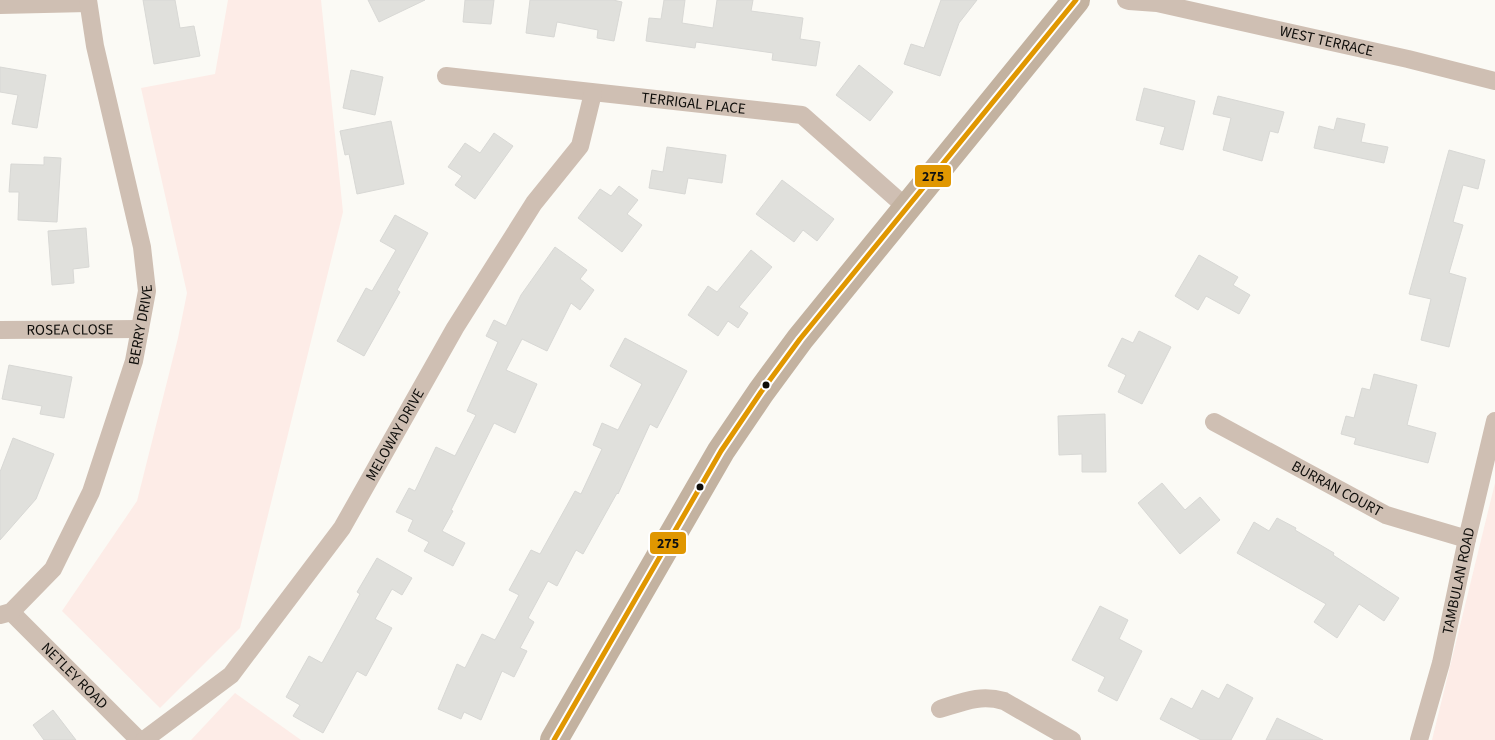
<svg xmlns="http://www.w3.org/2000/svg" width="1495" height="740" font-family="'Source Sans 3',sans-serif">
<rect width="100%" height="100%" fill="#fbfaf5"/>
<!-- green -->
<g fill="#fdece7">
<polygon points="228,0 321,0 343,212 240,628 160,708 62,611 137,501 178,338 187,293 141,88 215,74"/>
<polygon points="1495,483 1495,740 1432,740"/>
<polygon points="235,693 301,740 191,740"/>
</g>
<!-- building -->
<g fill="#e0e0dc" stroke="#d8d8d5">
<polygon points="143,0 175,0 180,28 194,26 200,56 154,64"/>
<polygon points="368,0 425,0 379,22"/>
<polygon points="465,0 494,0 491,24 463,22"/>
<polygon points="530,0 613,0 622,2 614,41 597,38 598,30 557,22 554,37 526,33"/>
<polygon points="664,0 685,0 682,23 713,28 717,0 753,0 751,11 803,18 800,39 820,42 816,66 772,60 773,53 696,42 695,48 646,41 649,18 661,19"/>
<polygon points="941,0 977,0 959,23 940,76 904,64 911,44 924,48"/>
<polygon points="859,65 893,92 870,121 836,95"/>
<polygon points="0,67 46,75 37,128 12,124 18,95 0,92"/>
<polygon points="351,70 383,77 375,115 343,108"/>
<polygon points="1144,88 1195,101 1183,150 1160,144 1165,127 1136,120"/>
<polygon points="1218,96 1284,112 1278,133 1270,131 1262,161 1223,150 1231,118 1213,114"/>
<polygon points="1337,118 1365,124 1361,142 1388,147 1384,163 1314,148 1319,126 1334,130"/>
<polygon points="391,121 404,184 357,194 349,154 345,155 340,131"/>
<polygon points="494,133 513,146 475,199 455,185 462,176 448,167 465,143 480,153"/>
<polygon points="667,147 726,155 722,183 688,178 685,194 649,188 652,170 663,172"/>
<polygon points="1449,150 1485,160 1478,189 1463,185 1453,222 1463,225 1449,273 1466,278 1449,347 1421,340 1431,299 1409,294"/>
<polygon points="44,157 61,158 57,222 18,220 19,192 9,192 11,164 44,165"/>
<polygon points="782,180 834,219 817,241 803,230 794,242 756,214"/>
<polygon points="619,186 638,200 627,214 642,225 622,252 578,218 600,189 611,196"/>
<polygon points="395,215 428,233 397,290 400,292 364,356 337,341 366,288 372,291 396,250 380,241"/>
<polygon points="86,228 89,267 73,269 74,283 52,285 48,231"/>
<polygon points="555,247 587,270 580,279 594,290 580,310 571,303 547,351 522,339 506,370 537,384 515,433 494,423 451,510 453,511 442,531 465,543 453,566 424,551 429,542 408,531 413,520 396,512 409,488 415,491 436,447 455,456 476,415 467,411 498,342 486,336 494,320 506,326 521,295"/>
<polygon points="751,250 772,267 739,307 748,313 738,328 728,321 718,336 688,315 708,286 717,292"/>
<polygon points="1199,255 1238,277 1233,285 1250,295 1239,314 1206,296 1198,310 1175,296"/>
<polygon points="1139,331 1171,347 1142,404 1118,392 1126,375 1108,366 1122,338 1133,343"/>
<polygon points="625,338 687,371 657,428 650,424 618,494 617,493 583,554 576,550 557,586 548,581 528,618 534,622 520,648 527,651 514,677 502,671 481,720 464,712 461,719 438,709 457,664 465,668 482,634 495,640 519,595 509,590 531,550 540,554 575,491 581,494 602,449 593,445 602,423 618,430 642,384 610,366"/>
<polygon points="9,365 72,377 64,418 40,414 42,406 2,399"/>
<polygon points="1374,374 1417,385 1407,425 1436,433 1428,463 1354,444 1356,438 1341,434 1346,416 1354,418 1362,388 1370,390"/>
<polygon points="1105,414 1106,472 1082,472 1082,454 1059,455 1058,416"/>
<polygon points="13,438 54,454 36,499 0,540 0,472"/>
<polygon points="1162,483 1185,510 1200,497 1220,520 1180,554 1138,503"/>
<polygon points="1277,518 1296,528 1295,530 1334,553 1333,555 1399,598 1384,621 1359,604 1337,638 1314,622 1326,604 1237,553 1254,522 1269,531"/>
<polygon points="377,558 412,578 402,595 392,589 375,619 392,628 366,676 357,671 323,733 293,716 300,705 286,697 309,656 322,663 360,594 357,592"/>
<polygon points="1100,606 1128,620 1119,639 1142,651 1117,701 1098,691 1105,677 1072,660"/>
<polygon points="1227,684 1253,698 1231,740 1201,740 1160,719 1171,698 1192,709 1202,690 1219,699"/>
<polygon points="53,710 76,740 44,740 33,725"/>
<polygon points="1277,718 1323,740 1266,740"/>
</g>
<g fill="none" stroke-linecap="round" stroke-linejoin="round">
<!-- minor -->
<g stroke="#cfbfb3" stroke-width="18">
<path id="s1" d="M 1126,0 L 1129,1 L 1157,3 L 1408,59 L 1495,81"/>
<polyline points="0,5 88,3"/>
<path id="s2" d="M 446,76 L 802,115 L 907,208"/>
<path id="s3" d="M 0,330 L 140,329"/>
<path id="s4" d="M 1214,422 L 1386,515 L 1467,539"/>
<path id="s5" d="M 11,612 L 139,740"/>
<path id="s6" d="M 0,615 L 11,612 L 53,569 L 91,492 L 134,361 L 147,291 L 142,247 L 95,46 L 88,0"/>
<path d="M 940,709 C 963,702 980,694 1004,701 L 1072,740"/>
<path id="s7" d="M 144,740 L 231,675 L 342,528 L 455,328 L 534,203 L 580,146 L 593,93"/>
<path id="s8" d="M 1419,740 L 1441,663 L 1467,539 L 1495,421"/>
</g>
<!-- primary -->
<polyline stroke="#c3b2a0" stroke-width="28" points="554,740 721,451 761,392 800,339 1076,0"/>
<defs>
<polyline id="bus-1" points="554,740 721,451 761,392 800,339 1076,0"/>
</defs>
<!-- bus-1 casing -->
<use href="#bus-1" stroke="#fff" stroke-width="9"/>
<!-- bus-1 -->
<use href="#bus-1" stroke="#e09701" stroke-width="5"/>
</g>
<!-- markers -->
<g fill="#0e0d0a" stroke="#fff" stroke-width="2">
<circle cx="766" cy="385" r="4.5"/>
<circle cx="700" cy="487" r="4.5"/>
</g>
<g text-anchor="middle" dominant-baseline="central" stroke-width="4" stroke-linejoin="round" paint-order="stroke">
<!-- street labels -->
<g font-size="15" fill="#0e0d0a" stroke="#fff">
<text stroke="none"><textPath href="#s1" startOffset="205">WEST TERRACE</textPath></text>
<text stroke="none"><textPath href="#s2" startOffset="249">TERRIGAL PLACE</textPath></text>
<text stroke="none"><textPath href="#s6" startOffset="332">BERRY DRIVE</textPath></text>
<text stroke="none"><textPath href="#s3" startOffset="70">ROSEA CLOSE</textPath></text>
<text stroke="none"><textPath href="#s7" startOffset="400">MELOWAY DRIVE</textPath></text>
<text stroke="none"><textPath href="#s4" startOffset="140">BURRAN COURT</textPath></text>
<text stroke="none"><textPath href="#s8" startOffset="164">TAMBULAN ROAD</textPath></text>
<text stroke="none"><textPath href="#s5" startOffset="90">NETLEY ROAD</textPath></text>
</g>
</g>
<g stroke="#fff" stroke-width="2">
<rect x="914" y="164" width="38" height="24" rx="5" fill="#e09701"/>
<rect x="649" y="531" width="38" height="24" rx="5" fill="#e09701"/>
</g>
<g font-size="14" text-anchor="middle" font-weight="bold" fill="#111">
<text x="933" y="181">275</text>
<text x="668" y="548">275</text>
</g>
</svg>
